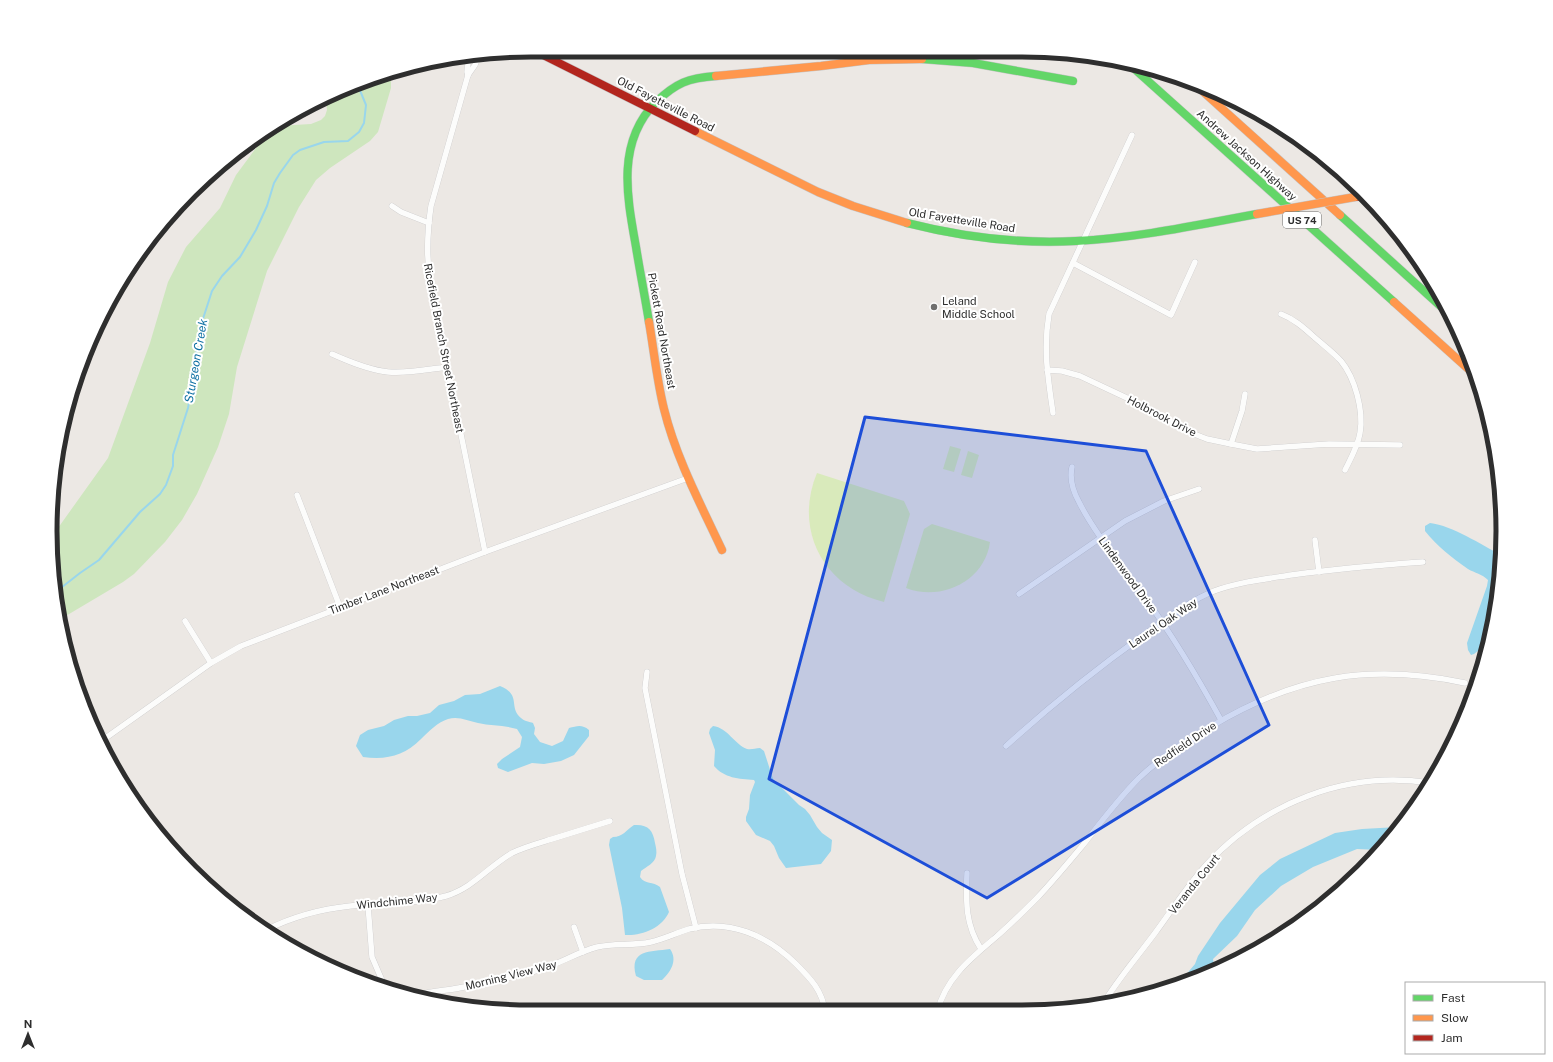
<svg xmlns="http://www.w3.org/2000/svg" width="1553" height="1062" font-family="'Public Sans',sans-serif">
<rect width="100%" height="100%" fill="#ece8e4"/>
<!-- green -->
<polygon fill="#cee6be" points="391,72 391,88 378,132 370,141 330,168 316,180 299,207 267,271 237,367 229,414 218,447 197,494 182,520 165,542 134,574 123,582 59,620 53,535 108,458 150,343 168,282 186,247 220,208 236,175 262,140 272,129 278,126 311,124 321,120 325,116 327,110 326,101 377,75"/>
<!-- pitch -->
<g fill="#d9eabb">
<polygon points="950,446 961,449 954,472 943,469"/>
<polygon points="968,451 979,455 972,478 961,475"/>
<path d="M 817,473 L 904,501 L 910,514 L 884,602 C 824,588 793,530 817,473 Z"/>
<path d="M 932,524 L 990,542 C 985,581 941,602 906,588 L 924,529 Z"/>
</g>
<!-- water -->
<g fill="#99d6ec">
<path d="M 1430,523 C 1453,526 1480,544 1501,555 L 1494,620 L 1479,650 L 1474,654 L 1471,655 L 1468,650 L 1467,643 L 1487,586 L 1488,580 C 1482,574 1475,573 1468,569 C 1452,558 1437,546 1425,531 L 1425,526 Z"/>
<path d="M 500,686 C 522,695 508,707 521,718 C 524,721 530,722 533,723 L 535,728 L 534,734 L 540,742 L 552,746 L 563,741 L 569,728 C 577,726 582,724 589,730 L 589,736 L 574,755 L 561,761 L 544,764 L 532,763 L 508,772 L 498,768 L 497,764 L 502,759 L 520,747 L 522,737 L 517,729 C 504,725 491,726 478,723 C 468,721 459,716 448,719 C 438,722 429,731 421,739 C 404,756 387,760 363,757 L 356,746 L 360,735 L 368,730 L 384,726 L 394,720 L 408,716 L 417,716 L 430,713 L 439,705 L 454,701 L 465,695 L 480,694 Z"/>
<path d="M 713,726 C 728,728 734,744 747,749 C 752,750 755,748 760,748 L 764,751 L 773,779 L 799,805 L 805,809 L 810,815 L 817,827 L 822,833 L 832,840 L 831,851 L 821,864 L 786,868 L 779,858 L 774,846 L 770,841 L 756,835 L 746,821 L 746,817 L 749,809 L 750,795 L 755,782 L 754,780 C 739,779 724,778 714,766 L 715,750 L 709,733 L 710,729 Z"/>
<path d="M 634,825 C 648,824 653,830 655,843 C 656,847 657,852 656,856 C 655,863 646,867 641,871 L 640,877 C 645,885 653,881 660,887 L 669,912 C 662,928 642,936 625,935 L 622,908 L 609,845 L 610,839 L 613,837 C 623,837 626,830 634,825 Z"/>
<polygon points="1398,827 1379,850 1357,849 1313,867 1281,886 1255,910 1237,936 1213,959 1215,971 1206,975 1178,984 1195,964 1198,956 1220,923 1260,875 1280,859 1335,833 1362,829"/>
<path d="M 670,949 C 678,960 671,972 662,980 L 644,980 L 636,976 C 629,949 650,952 670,949 Z"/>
</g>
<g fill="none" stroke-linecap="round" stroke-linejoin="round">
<!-- stream -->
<polyline stroke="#99d6ec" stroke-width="2" points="57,591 80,573 99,560 140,512 160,494 166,485 173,466 173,455 188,408 193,381 199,331 212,291 222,276 240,257 256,230 267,206 274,183 280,173 293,155 300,150 324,142 348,141 359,132 364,123 366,105 359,88 356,85"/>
<defs>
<g id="street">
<path d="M 479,54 L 475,65 L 468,75 L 431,206 C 427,233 426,260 431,287 L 485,552"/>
<polyline points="468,75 467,72 469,54"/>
<polyline points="392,206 401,212 429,223"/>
<polyline points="1073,263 1171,315 1195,262"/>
<path d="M 1281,314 C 1294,319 1303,327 1313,336 C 1322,344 1333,352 1341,361 C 1355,378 1364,411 1360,433 C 1358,446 1351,458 1345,470"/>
<path d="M 332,354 C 350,362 369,370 388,372 C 408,374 428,369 448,367"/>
<polyline points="1047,370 1062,371 1080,376 1144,406 1189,432 1207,439 1231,444 1257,449 1329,444 1400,445"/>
<path d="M 1053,413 C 1048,378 1043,349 1049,314 L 1132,135"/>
<polyline points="1231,444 1242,411 1245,394"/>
<path d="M 1072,467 C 1069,480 1073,491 1079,502 C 1096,536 1126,570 1148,602 C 1175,639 1199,680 1221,720"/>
<polyline points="297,495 340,607"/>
<polyline points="1315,540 1319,572"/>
<polyline points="1019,594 1125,521 1164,501 1199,489"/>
<polyline points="185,621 211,663"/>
<polyline points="647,672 645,688 682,874 696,928"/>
<polyline points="85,709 106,738"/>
<polyline points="100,742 211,663 241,646 485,552 688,478"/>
<path d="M 1006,746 C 1050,706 1096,669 1145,634 C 1167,619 1189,601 1214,591 C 1239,582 1265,579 1291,575 C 1335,569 1379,565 1423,562"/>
<path d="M 967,873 C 966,902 965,924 981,949"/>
<polyline points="368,905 372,957 384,985"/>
<polyline points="574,927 583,952"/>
<path d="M 266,930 C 292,917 321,909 350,906 C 382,903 416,904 446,896 C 473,888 489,866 512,853 C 524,847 539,843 552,839 C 571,833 591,827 610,821"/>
<path d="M 416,996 C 432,990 448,991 464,987 C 488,983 511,977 535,971 C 558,965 575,953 597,947 C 615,943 633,946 651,942 C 664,939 676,933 689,929 C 729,919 767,935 796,964 C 810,978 823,991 825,1012"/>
<path d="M 1103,1004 C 1118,979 1138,956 1155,933 C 1172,910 1187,886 1206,865 C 1263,803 1347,770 1430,783"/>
<path d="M 937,1012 C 946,978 970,959 996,937 C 1010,925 1024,911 1037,898 C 1053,881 1068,863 1083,845 C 1101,822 1118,799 1139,778 C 1161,757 1186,741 1212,726 C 1296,676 1369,663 1465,683"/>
</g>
<g id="fast">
<polyline points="922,59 973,63 1073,81"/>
<polyline points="1129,64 1394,302"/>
<polyline points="1340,215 1447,312"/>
<path d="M 907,223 C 962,237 1020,244 1076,241 C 1137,238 1197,225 1257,214"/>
<path d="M 649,322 C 645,297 640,272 636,247 C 627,197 616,142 656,102 C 676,83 688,78 716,76"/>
</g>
<g id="slow">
<polyline points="716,76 821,66 869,60 922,59"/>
<polyline points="1198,87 1340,215"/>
<polyline points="695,131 818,192 853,206 907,223"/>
<polyline points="1394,302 1475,375"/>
<path d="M 649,322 C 654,351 657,381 664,409 C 676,458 701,505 722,550"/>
</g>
<g id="jam">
<polyline points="541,54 695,131"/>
<polyline points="1355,197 1366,195"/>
</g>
</defs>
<!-- street casing -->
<use href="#street" stroke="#c5c4c5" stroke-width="6"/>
<!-- fast casing -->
<use href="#fast" stroke="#c5c4c5" stroke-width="9"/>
<!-- slow casing -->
<use href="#slow" stroke="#c5c4c5" stroke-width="9"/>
<!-- jam casing -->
<use href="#jam" stroke="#c5c4c5" stroke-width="9"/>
<!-- street -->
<use href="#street" stroke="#fcfcfb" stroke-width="5.5"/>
<!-- fast -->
<use href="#fast" stroke="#63d668" stroke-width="8"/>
<!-- slow -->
<use href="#slow" stroke="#ff974d" stroke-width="8"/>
<!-- jam -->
<use href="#jam" stroke="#b3261e" stroke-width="8"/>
<defs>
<polyline id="slow-bridge" points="1257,214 1355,197"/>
</defs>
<!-- slow-bridge casing -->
<use href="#slow-bridge" stroke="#c5c4c5" stroke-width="9" stroke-linecap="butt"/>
<!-- slow-bridge -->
<use href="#slow-bridge" stroke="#ff974d" stroke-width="8"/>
</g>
<!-- marked area -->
<path fill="#1d4ed8" fill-opacity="0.2" stroke="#1d4ed8" stroke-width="3" stroke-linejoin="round" d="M 865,417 L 1146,451 L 1269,725 L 987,898 L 769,779 Z"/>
<!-- markers -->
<circle fill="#706f6e" stroke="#fff" stroke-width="1.5" cx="934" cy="307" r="4"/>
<g text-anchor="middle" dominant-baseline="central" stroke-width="4" stroke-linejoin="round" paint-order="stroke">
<!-- shield labels -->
<rect fill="#fff" stroke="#6d6d6d" stroke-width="1" x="1283" y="212" width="38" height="16" rx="3"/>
<g font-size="10" font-weight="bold" fill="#2e2e2e">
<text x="1302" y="220">US 74</text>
</g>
<!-- street labels -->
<g font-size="11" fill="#2e2e2e" stroke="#fff">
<text transform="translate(666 104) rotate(27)">Old Fayetteville Road</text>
<text transform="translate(1247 155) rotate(42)">Andrew Jackson Highway</text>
<text transform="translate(962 220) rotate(9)">Old Fayetteville Road</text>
<text transform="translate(662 331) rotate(80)">Pickett Road Northeast</text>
<text transform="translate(444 348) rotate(79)">Ricefield Branch Street Northeast</text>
<text transform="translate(1162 416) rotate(27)">Holbrook Drive</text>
<text transform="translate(1128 575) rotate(54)">Lindenwood Drive</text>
<text transform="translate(384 590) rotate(-21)">Timber Lane Northeast</text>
<text transform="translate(1163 623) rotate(-34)">Laurel Oak Way</text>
<text transform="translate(1185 744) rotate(-34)">Redfield Drive</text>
<text transform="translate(1194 884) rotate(-51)">Veranda Court</text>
<text transform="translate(397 901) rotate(-6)">Windchime Way</text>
<text transform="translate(511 975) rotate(-14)">Morning View Way</text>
</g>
<!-- poi labels -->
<g font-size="11" fill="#2e2e2e" stroke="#fff" text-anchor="start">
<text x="942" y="301">Leland<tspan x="942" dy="13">Middle School</tspan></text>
</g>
<!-- water labels -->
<g font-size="12" font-style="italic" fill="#0d6fa3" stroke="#fff">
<text transform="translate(196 361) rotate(-80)">Sturgeon Creek</text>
</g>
</g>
<!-- crop -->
<path d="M0 0H1553V1062H0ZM531 57H1022A474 474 0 0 1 1496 531V531A474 474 0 0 1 1022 1005H531A474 474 0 0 1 57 531V531A474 474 0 0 1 531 57Z" fill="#fff" fill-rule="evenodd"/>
<path fill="none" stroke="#2e2e2e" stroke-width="5" d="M531 57H1022A474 474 0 0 1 1496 531V531A474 474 0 0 1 1022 1005H531A474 474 0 0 1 57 531V531A474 474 0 0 1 531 57Z"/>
<!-- legend -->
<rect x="1405" y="982" width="140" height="72" fill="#ffffff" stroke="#ababab"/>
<rect x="1413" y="995" width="20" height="6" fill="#63d668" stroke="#ababab"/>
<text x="1441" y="1002" font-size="12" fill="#2e2e2e">Fast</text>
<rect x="1413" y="1015" width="20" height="6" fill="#ff974d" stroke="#ababab"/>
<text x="1441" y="1022" font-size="12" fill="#2e2e2e">Slow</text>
<rect x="1413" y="1035" width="20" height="6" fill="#b3261e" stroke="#ababab"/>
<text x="1441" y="1042" font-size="12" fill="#2e2e2e">Jam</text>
<!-- north arrow -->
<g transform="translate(28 1034)" stroke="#ffffff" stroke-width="3" paint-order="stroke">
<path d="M0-3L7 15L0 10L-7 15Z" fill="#2e2e2e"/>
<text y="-6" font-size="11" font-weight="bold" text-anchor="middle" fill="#2e2e2e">N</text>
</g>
</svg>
